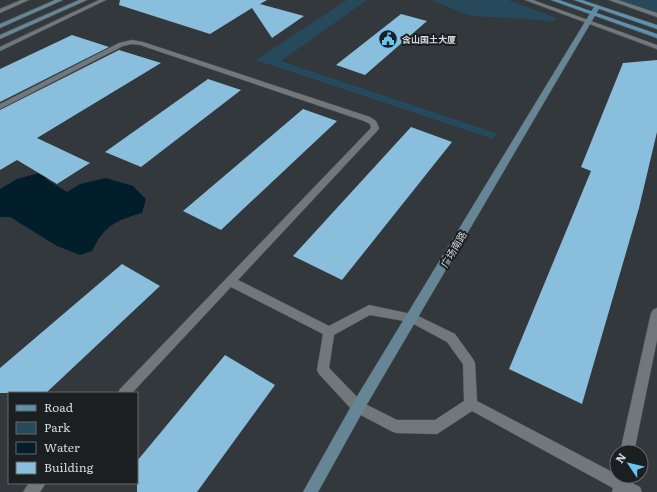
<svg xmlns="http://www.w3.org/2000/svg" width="657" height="492" font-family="Literata,'Noto Sans SC',serif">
<rect width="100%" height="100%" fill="#32383c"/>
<!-- green -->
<g fill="#26495b">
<polygon points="347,0 367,0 281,61 496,133 493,139 256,60"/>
<polygon points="431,0 508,0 557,18 552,22 530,19 471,16"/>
<polygon points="615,0 657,0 657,14"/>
</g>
<!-- water -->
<path fill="#031e2b" d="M 54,169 L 59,171 L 46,179 L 67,192 L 80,184 L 106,178 L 133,186 L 146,199 L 142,213 C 115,221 105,225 92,251 L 80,255 L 57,246 L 10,217 L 0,217 L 0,189 L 17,179 Z"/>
<!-- building -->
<g fill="#89bedc">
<polygon points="120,0 267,0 260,4 304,16 272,38 252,8 210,34 119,5"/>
<polygon points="401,14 427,21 365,75 336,65"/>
<polygon points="72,35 109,47 0,102 0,69"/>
<polygon points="119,50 161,63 37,138 90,163 57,184 17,160 0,170 0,110"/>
<polygon points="657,60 657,132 639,208 582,404 509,369 591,171 581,167 623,63"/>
<polygon points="208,79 241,90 141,167 105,152"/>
<polygon points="303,109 337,121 221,230 183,211"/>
<polygon points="411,127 452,142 342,280 293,256"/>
<polygon points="122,264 160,286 46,393 0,393 0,368"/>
<polygon points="225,355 275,385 197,492 137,492 137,461"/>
</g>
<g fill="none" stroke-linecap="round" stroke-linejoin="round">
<defs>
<g id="street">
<polygon points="21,0 29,0 0,13 0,9"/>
<polygon points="99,0 106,0 0,51 0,47"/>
<polygon points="525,0 533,0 657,45 657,49"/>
<polygon points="609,0 618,0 657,13 657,17"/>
<path d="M 132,40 L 143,42 L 370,117 L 376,121 L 379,128 L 378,130 L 238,280 L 329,326 L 369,305 L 416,315 L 455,334 L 473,359 L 475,363 L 477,401 L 616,474 L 617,471 L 617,476 L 629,476 L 628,481 L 640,487 L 642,492 L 612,492 L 613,488 L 472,411 L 437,434 L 396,433 L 391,431 L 353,411 L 319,374 L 317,370 L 323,334 L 231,287 L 132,393 L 118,393 L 120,389 L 371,128 L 370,124 L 364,121 L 140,45 L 132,44 L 123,46 L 0,109 L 0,104 L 119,43 ZM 370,315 L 410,322 L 447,342 L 463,364 L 464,401 L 435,420 L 397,420 L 363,403 L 329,368 L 334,335 Z"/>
<polygon points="657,308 657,340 634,452 620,452 651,313 653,310"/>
<polygon points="29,483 46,483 40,492 23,492"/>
</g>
<g id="secondary">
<polygon points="55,0 63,0 0,28 0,24"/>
<polygon points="79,0 87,0 0,39 0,35"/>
<polygon points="597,5 600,7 363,411 318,492 303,492 353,403 594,7"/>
</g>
<g id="primary">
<polygon points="551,0 559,0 657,34 657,38"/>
<polygon points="574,0 582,0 657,25 657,29"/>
</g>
</defs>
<!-- street casing -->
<use href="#street" stroke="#4e5456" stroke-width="1"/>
<!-- secondary casing -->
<use href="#secondary" stroke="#4e5456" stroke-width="1"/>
<!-- primary casing -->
<use href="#primary" stroke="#4e5456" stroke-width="1"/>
<!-- street -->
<use href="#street" fill="#71787c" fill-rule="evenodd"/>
<!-- secondary -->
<use href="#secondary" fill="#668696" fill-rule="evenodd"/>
<!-- primary -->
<use href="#primary" fill="#5b93af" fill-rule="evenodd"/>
</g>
<!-- icons -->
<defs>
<symbol id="civic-ring" viewBox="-11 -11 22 22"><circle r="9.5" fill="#1c1f21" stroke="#6ac3f1" stroke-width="1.5"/><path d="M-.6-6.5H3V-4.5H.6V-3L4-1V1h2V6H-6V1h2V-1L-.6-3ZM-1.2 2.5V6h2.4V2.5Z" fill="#6ac3f1"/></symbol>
</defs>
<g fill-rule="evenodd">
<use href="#civic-ring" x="377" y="28" width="22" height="22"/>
</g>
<g text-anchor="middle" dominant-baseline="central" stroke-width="4" stroke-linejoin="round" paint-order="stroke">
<!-- far-poi labels -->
<g font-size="9" font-weight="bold" fill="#d4d8da" stroke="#1c1f21" text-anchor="start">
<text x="402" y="39">含山国土大厦</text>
</g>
<!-- street labels -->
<g font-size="10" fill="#d4d8da" stroke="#1c1f21">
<text transform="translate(453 249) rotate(-59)">广场南路</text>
</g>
</g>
<!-- legend -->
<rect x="8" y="392" width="130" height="92" fill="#1c1f21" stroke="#66696b"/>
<rect x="16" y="405" width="20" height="6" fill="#5b93af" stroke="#66696b"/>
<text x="44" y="412" font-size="12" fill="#d4d8da">Road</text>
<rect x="16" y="422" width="20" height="12" fill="#26495b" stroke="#66696b"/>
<text x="44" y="432" font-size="12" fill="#d4d8da">Park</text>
<rect x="16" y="442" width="20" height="12" fill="#031e2b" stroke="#66696b"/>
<text x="44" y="452" font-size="12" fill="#d4d8da">Water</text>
<rect x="16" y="462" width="20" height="12" fill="#89bedc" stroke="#66696b"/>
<text x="44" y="472" font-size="12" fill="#d4d8da">Building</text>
<!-- north arrow -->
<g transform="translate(629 464) rotate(305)"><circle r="19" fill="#1c1f21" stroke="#66696b"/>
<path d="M0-3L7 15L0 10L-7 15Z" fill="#6ac3f1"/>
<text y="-6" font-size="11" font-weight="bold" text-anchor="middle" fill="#d4d8da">N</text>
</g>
</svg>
